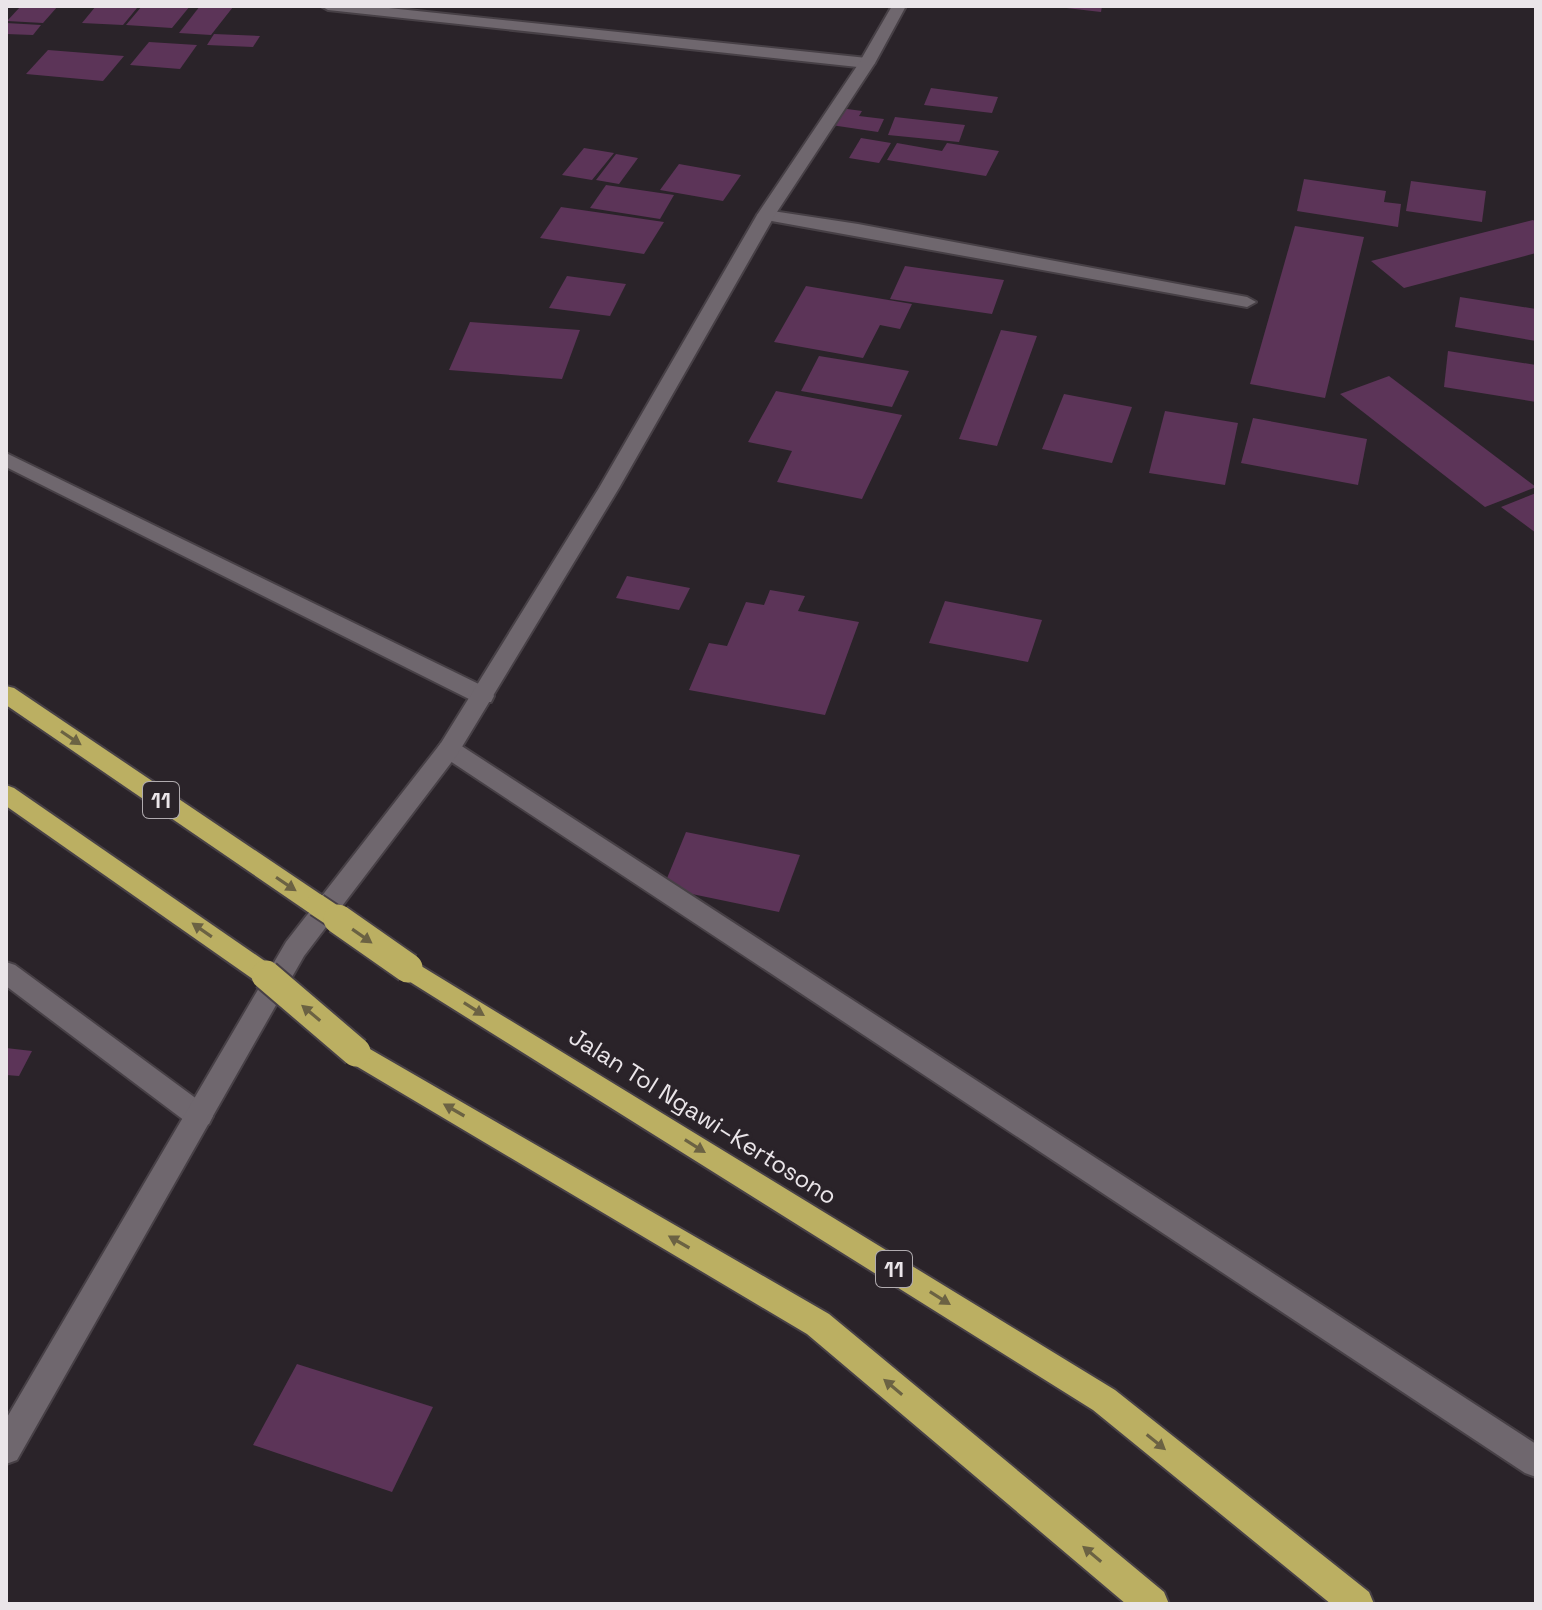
<svg xmlns="http://www.w3.org/2000/svg" width="1542" height="1610" font-family="'Space Grotesk',sans-serif">
<rect width="100%" height="100%" fill="#2a2329"/>
<!-- building -->
<g fill="#5c3458">
<polygon points="21,6 58,6 43,23 7,21"/>
<polygon points="96,6 101,6 137,8 123,25 82,23"/>
<polygon points="142,6 190,6 172,28 126,25"/>
<polygon points="200,6 233,7 211,35 179,33"/>
<polygon points="1049,6 1102,6 1101,12"/>
<polygon points="6,23 41,25 33,35 6,34"/>
<polygon points="214,34 260,36 253,47 207,45"/>
<polygon points="149,42 197,45 180,69 130,65"/>
<polygon points="48,50 124,56 103,81 26,74"/>
<polygon points="931,88 998,97 992,113 924,105"/>
<polygon points="840,108 862,111 859,116 884,119 878,132 831,125"/>
<polygon points="895,117 965,125 959,142 888,135"/>
<polygon points="861,138 891,143 879,163 849,158"/>
<polygon points="897,143 942,151 947,143 999,151 986,176 887,160"/>
<polygon points="584,148 614,153 592,180 562,175"/>
<polygon points="616,154 638,158 619,184 596,180"/>
<polygon points="679,164 741,175 723,201 660,190"/>
<polygon points="1304,179 1386,191 1384,202 1401,204 1398,227 1297,211"/>
<polygon points="1411,181 1486,191 1482,222 1406,211"/>
<polygon points="606,185 674,195 660,219 590,208"/>
<polygon points="561,207 664,222 644,254 540,238"/>
<polygon points="1533,220 1536,222 1536,253 1404,288 1371,261"/>
<polygon points="1295,226 1364,237 1325,398 1250,384"/>
<polygon points="905,266 947,272 1004,280 992,314 890,299"/>
<polygon points="567,276 626,284 610,316 549,308"/>
<polygon points="806,286 912,304 900,329 880,325 863,358 774,342"/>
<polygon points="1460,297 1536,309 1536,341 1455,327"/>
<polygon points="470,322 580,330 562,379 449,370"/>
<polygon points="1001,330 1037,336 997,446 959,439"/>
<polygon points="1448,351 1536,365 1536,402 1444,387"/>
<polygon points="819,356 868,364 909,371 892,407 801,391"/>
<polygon points="1389,376 1536,487 1485,507 1340,394"/>
<polygon points="776,391 902,415 862,499 777,482 792,451 748,442"/>
<polygon points="1064,394 1132,407 1112,463 1042,449"/>
<polygon points="1165,411 1238,423 1225,485 1149,473"/>
<polygon points="1253,418 1367,439 1358,485 1241,463"/>
<polygon points="1536,493 1536,533 1501,507"/>
<polygon points="627,576 690,588 679,610 616,598"/>
<polygon points="770,590 805,596 798,611 859,622 825,715 689,690 709,643 727,646 746,602 764,605"/>
<polygon points="945,601 1042,620 1028,662 929,643"/>
<polygon points="686,832 800,855 779,912 663,888"/>
<polygon points="6,1048 32,1051 19,1076 6,1075"/>
<polygon points="297,1364 433,1407 392,1492 253,1445"/>
</g>
<g fill="none" stroke-linecap="round" stroke-linejoin="round">
<defs>
<polygon id="lane" points="766,210 858,224 1247,297 1256,302 1247,307 760,219 757,215"/>
<g id="street">
<polygon points="321,6 370,6 867,58 875,63 867,68 328,10"/>
<polygon points="6,453 491,690 494,696 491,702 475,702 6,467"/>
<polygon points="449,741 457,743 1536,1444 1536,1477 1525,1473 441,755 437,749 441,743"/>
<polygon points="6,962 15,965 209,1108 213,1116 209,1124 199,1128 189,1124 6,986"/>
</g>
<polygon id="secondary" points="892,6 906,6 875,63 775,215 619,488 457,755 304,956 17,1460 6,1464 6,1419 286,942 441,743 599,488 757,215 859,63"/>
<g id="highway">
<polygon points="6,686 14,688 326,898 330,905 326,912 317,915 308,912 6,705"/>
<polygon points="6,785 14,788 275,968 279,975 275,982 266,985 257,982 6,806"/>
<polygon points="408,958 1115,1390 1369,1592 1374,1604 1331,1604 1093,1410 399,975 395,968 399,961"/>
<polygon points="356,1041 829,1314 1164,1592 1169,1604 1126,1604 807,1334 346,1060 343,1052 346,1044"/>
</g>
</defs>
<!-- lane casing -->
<use href="#lane" stroke="#474046" stroke-width="4"/>
<!-- street casing -->
<use href="#street" stroke="#474046" stroke-width="4"/>
<!-- secondary casing -->
<use href="#secondary" stroke="#474046" stroke-width="4"/>
<!-- highway casing -->
<use href="#highway" stroke="#474046" stroke-width="4"/>
<!-- lane -->
<use href="#lane" fill="#6f676e" fill-rule="evenodd"/>
<!-- street -->
<use href="#street" fill="#6f676e" fill-rule="evenodd"/>
<!-- secondary -->
<use href="#secondary" fill="#6f676e" fill-rule="evenodd"/>
<!-- highway -->
<use href="#highway" fill="#bbaf62" fill-rule="evenodd"/>
<defs>
<polyline id="highway-bridge-far1" points="317,905 341,921"/>
<g id="highway-bridge">
<polyline points="338,919 408,968"/>
<polyline points="266,975 356,1052"/>
</g>
</defs>
<!-- highway-bridge-far1 casing -->
<use href="#highway-bridge-far1" stroke="#474046" stroke-width="26" stroke-linecap="butt"/>
<!-- highway-bridge casing -->
<use href="#highway-bridge" stroke="#474046" stroke-width="33" stroke-linecap="butt"/>
<!-- highway-bridge-far1 -->
<use href="#highway-bridge-far1" stroke="#bbaf62" stroke-width="22"/>
<!-- highway-bridge -->
<use href="#highway-bridge" stroke="#bbaf62" stroke-width="29"/>
</g>
<!-- one-way arrows -->
<defs><path id="oneway-solid" d="M-6-.8H1V-3.2L6.5 0L1 3.2V.8H-6Z" transform="scale(2)"/></defs>
<g fill="#6b6243">
<use href="#oneway-solid" transform="translate(71 738) rotate(34)"/>
<use href="#oneway-solid" transform="translate(286 884) rotate(34)"/>
<use href="#oneway-solid" transform="translate(202 930) rotate(-145)"/>
<use href="#oneway-solid" transform="translate(362 936) rotate(35)"/>
<use href="#oneway-solid" transform="translate(474 1009) rotate(32)"/>
<use href="#oneway-solid" transform="translate(311 1013) rotate(-140)"/>
<use href="#oneway-solid" transform="translate(454 1110) rotate(-150)"/>
<use href="#oneway-solid" transform="translate(695 1146) rotate(32)"/>
<use href="#oneway-solid" transform="translate(679 1242) rotate(-150)"/>
<use href="#oneway-solid" transform="translate(940 1298) rotate(32)"/>
<use href="#oneway-solid" transform="translate(893 1387) rotate(-140)"/>
<use href="#oneway-solid" transform="translate(1156 1442) rotate(39)"/>
<use href="#oneway-solid" transform="translate(1092 1554) rotate(-140)"/>
</g>
<g text-anchor="middle" dominant-baseline="central" stroke-width="7" stroke-linejoin="round" paint-order="stroke">
<!-- shield labels -->
<g fill="#2a2329" stroke="#b0abaf" stroke-width="2">
<rect x="143" y="782" width="36" height="36" rx="6"/>
<rect x="876" y="1251" width="36" height="36" rx="6"/>
</g>
<g font-size="22" font-weight="bold" fill="#eae5e9">
<text x="161" y="800">11</text>
<text x="894" y="1269">11</text>
</g>
<!-- street labels -->
<g font-size="24" fill="#eae5e9" stroke="#2a2329">
<text transform="translate(703 1116) rotate(32)">Jalan Tol Ngawi–Kertosono</text>
</g>
</g>
<!-- border -->
<rect width="1542" height="1610" fill="none" stroke="#eae5e9" stroke-width="16"/>
</svg>
